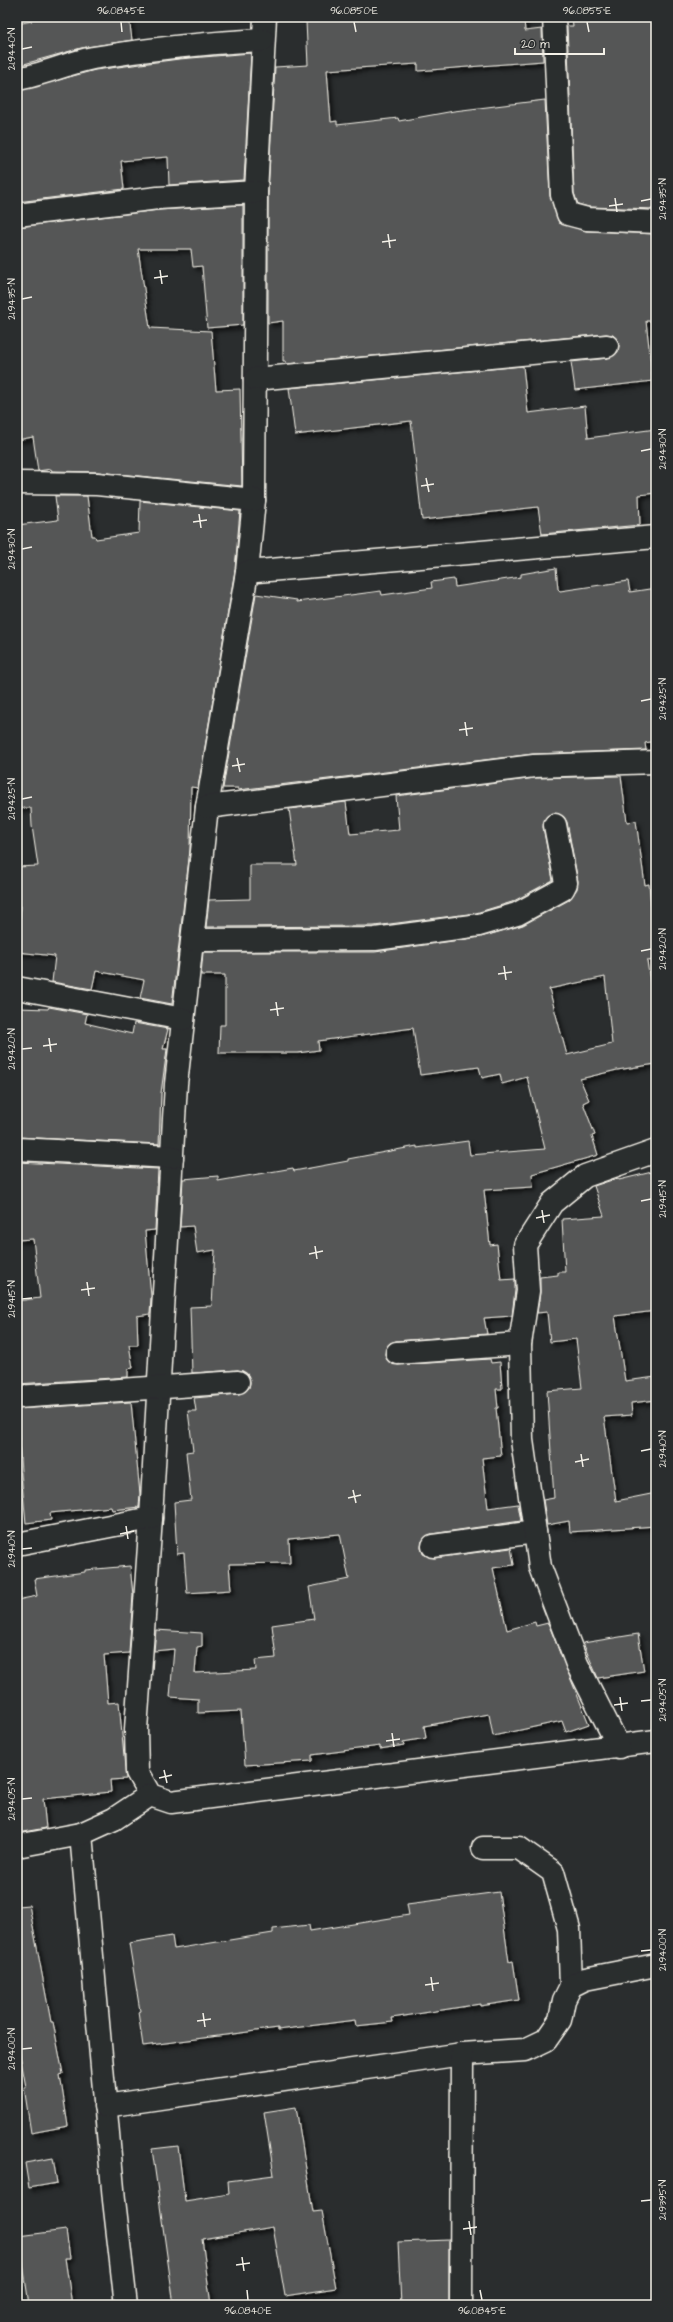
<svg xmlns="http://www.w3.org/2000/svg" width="673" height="2322" font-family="'Architects Daughter',sans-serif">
<defs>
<filter id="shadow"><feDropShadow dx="3.5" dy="3.5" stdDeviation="2" flood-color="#0009"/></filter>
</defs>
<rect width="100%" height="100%" fill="#2a2d2e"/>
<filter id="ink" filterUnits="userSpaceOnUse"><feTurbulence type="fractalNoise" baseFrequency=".025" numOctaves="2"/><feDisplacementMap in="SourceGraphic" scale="8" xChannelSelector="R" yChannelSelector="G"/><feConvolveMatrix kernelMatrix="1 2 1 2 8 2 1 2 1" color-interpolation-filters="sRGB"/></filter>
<g filter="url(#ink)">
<!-- building -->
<g fill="#555756" stroke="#f4f1e8" fill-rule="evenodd" filter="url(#shadow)">
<polygon points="31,17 129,17 132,40 81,48 17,66 17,24 32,21"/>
<polygon points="351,17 505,17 505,21 524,20 525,31 542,29 543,61 418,71 418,64 327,70 331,122 337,121 337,125 398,118 399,121 454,111 545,100 550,196 559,223 586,231 656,234 656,251 654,251 656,321 646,321 653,381 575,390 571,362 608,358 618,352 619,345 617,339 613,335 606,334 286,364 286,361 283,361 283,321 268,323 268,192 275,67 308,65 306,21 352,19"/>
<polygon points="572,17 656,17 656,136 652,137 656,160 656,209 589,207 578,204 574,193 567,26 573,26"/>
<polygon points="251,53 244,180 169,185 168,157 121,161 124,189 17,202 17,91 95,70 179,59"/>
<polygon points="243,205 243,325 207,328 202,266 193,267 191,249 138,249 150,328 211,331 216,390 240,389 242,486 98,472 52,471 51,469 38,471 33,437 17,440 17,227 159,210"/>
<polygon points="523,366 528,413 585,406 588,438 656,429 656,493 639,495 640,525 542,534 538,507 422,520 411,421 295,435 289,388"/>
<polygon points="55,496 87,496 92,536 95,536 96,539 139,533 140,501 240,511 235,570 198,788 191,787 190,850 172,1004 140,998 144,980 96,971 92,989 52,982 55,956 17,952 21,906 17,906 17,867 38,866 32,826 31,808 17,808 17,525 58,520"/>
<polygon points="556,568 558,589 560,591 628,581 630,592 656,588 656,741 645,743 646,750 533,754 238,790 238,788 223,788 256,594 297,600 297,602 381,591 382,595 432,588 431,582 454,579 455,587 521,577 521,574"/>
<path d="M 621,776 L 627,822 L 636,821 L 645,885 L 649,884 L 653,927 L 656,927 L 656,960 L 647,961 L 656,1020 L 656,1064 L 617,1070 L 580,1079 L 589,1100 L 583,1103 L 595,1135 L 592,1136 L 598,1155 L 532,1174 L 533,1187 L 484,1190 L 490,1245 L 497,1244 L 501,1280 L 515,1279 L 515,1290 L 512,1316 L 484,1318 L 487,1334 L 396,1341 L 390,1343 L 385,1354 L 387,1360 L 398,1365 L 490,1359 L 491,1363 L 500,1362 L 502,1389 L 496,1389 L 498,1408 L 496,1408 L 501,1456 L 482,1458 L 488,1508 L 518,1504 L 521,1521 L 431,1534 L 422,1541 L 421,1548 L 423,1554 L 434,1558 L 511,1548 L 514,1565 L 493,1568 L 507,1630 L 535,1622 L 536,1626 L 548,1623 L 589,1724 L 566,1732 L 562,1721 L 493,1736 L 489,1714 L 424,1726 L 426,1738 L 403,1742 L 404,1745 L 380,1749 L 380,1746 L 312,1755 L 312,1761 L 245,1765 L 241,1711 L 198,1713 L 198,1699 L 170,1697 L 174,1649 L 154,1651 L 156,1630 L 202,1633 L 202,1646 L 197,1647 L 195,1673 L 256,1670 L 255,1660 L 276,1658 L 272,1625 L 314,1619 L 309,1587 L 349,1579 L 340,1534 L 289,1539 L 290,1563 L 229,1564 L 231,1590 L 187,1593 L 184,1553 L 177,1554 L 174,1502 L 191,1500 L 186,1452 L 193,1451 L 188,1411 L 196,1411 L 194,1398 L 239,1394 L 249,1388 L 250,1382 L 248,1375 L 238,1370 L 192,1373 L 190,1307 L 212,1306 L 215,1250 L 197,1253 L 193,1226 L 180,1227 L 183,1179 L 218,1176 L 218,1181 L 293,1168 L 294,1171 L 348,1161 L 348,1159 L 417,1146 L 417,1148 L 468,1141 L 470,1155 L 545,1149 L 527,1077 L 502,1084 L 500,1074 L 482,1078 L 479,1067 L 420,1075 L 413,1028 L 318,1041 L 319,1050 L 298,1053 L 219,1053 L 220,1025 L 225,1025 L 225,975 L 201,975 L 203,952 L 375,952 L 481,937 L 523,925 L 569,900 L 577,889 L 578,881 L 567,822 L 564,817 L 553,813 L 547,816 L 543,827 L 553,880 L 512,902 L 476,913 L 374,926 L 206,927 L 209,900 L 250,899 L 250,865 L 297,865 L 289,809 L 346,802 L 350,834 L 399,830 L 396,796 L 535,778 ZM 605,977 L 612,1044 L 567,1055 L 549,989 Z"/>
<polygon points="49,1007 87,1014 85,1023 132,1034 134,1023 168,1029 163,1049 167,1049 161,1093 159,1144 17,1137 17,1008 48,1009"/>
<polygon points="17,1162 158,1169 155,1230 145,1231 151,1296 150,1314 137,1316 138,1345 129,1345 133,1368 128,1369 128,1377 17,1384 17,1301 40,1298 33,1239 17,1240"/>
<polygon points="656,1171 656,1268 654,1269 656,1311 615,1316 625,1381 656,1377 656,1400 631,1403 632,1415 604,1417 616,1501 656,1493 656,1526 570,1532 569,1521 547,1525 543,1500 554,1498 547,1391 582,1388 576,1339 550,1342 547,1312 537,1313 540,1293 540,1277 558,1275 558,1272 565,1272 562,1219 604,1216 594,1186 618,1178 619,1180"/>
<polygon points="131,1402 140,1494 139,1507 112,1510 111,1507 50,1513 51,1520 26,1523 21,1473 17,1409"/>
<polygon points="130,1566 133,1595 129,1653 104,1655 108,1703 119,1702 126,1779 110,1780 111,1792 43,1799 46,1828 17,1833 17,1600 37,1596 34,1579 85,1572 85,1570"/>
<polygon points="638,1634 644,1671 598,1678 583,1643"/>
<polygon points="499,1892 509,1962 513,1961 519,2000 480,2006 480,2004 392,2018 393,2022 356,2026 355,2020 278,2030 278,2028 143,2046 138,2012 140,2011 129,1943 172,1936 174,1949 273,1933 273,1929 309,1925 310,1931 409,1915 407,1904"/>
<polygon points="29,1905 51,2022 53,2022 63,2074 60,2075 68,2126 31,2133 24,2087 26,2087 17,2039 17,1906"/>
<polygon points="296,2107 313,2212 322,2211 336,2288 285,2296 273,2227 202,2239 211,2305 174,2305 152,2149 178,2146 185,2201 229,2194 228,2181 274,2175 264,2112"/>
<polygon points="53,2158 57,2183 29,2188 25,2163"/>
<polygon points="66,2230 70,2258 65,2258 72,2305 29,2305 19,2236"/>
<polygon points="449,2240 449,2305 401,2305 398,2242"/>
</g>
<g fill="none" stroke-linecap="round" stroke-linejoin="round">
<defs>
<g id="street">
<polyline points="265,17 256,192 254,500 247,572 207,807 176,1084 151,1518 136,1729 137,1772 150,1795 171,1802 656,1741"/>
<polyline points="554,17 562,195 568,214 587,219 656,222"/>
<path d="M 17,79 C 43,75 67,63 93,58 C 149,49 206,43 263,40"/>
<polyline points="17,215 158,198 256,192"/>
<polyline points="255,379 607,346"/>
<polyline points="17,483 97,484 254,500"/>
<polyline points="247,572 656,537"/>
<polyline points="207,807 534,766 656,762"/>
<polyline points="193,940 375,939 479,925 517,914 563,889 566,883 555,825"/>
<polyline points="17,988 183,1019"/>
<polyline points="17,1149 172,1157"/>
<polyline points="397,1353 520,1344"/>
<polyline points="17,1397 238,1382"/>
<polyline points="17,1544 151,1518"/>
<polyline points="433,1546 535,1532"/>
<polyline points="619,1747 577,1664 540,1567 522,1440 520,1344 528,1291 525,1245 552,1203 585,1176 656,1151"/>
<polyline points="81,1834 114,2200 126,2305"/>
<polyline points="17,1846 81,1834 114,1819 150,1795"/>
<polyline points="483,1848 519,1848 553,1872 569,1929 571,1986"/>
<polyline points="105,2106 462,2054 525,2050 546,2040 560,2020 564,2000 571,1986 585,1979 656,1965"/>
<polyline points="461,2305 462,2054"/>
</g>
</defs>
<!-- street casing -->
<use href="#street" stroke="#f4f1e8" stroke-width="25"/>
<!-- street -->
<use href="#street" stroke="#2a2d2e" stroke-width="22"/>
</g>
</g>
<!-- ticks -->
<path fill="none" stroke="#f4f1e8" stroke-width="1.5" d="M 121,22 L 122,32M 354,22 L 356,32M 587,22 L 589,32M 22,49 L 32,47M 615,198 L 617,212M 641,201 L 651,199M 609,206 L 623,204M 388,234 L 390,248M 382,242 L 396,240M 160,270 L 162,284M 154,278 L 168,276M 22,299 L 32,297M 641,451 L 651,449M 426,478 L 429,492M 421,486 L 434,484M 199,514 L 201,528M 193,522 L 207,520M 22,549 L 32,547M 641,701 L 651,699M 465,722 L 467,736M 459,730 L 473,728M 237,758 L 240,772M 232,766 L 245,764M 22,799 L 32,797M 641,951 L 651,949M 504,966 L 506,980M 498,974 L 512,972M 276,1002 L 278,1016M 270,1010 L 284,1008M 49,1038 L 51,1052M 43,1046 L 57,1044M 22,1049 L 32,1048M 641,1201 L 651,1199M 542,1210 L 544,1223M 536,1218 L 550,1215M 315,1246 L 317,1259M 309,1254 L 323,1251M 87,1282 L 89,1296M 81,1290 L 95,1288M 22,1299 L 32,1298M 641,1451 L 651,1449M 581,1454 L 583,1467M 575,1462 L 589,1459M 353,1490 L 356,1503M 348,1498 L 361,1495M 126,1526 L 128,1539M 120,1534 L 134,1531M 22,1549 L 32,1548M 620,1697 L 622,1711M 641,1701 L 651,1700M 614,1705 L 628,1703M 392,1733 L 394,1747M 386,1741 L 400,1739M 164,1770 L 167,1783M 159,1778 L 172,1775M 22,1799 L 32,1798M 641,1951 L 651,1950M 431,1977 L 433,1991M 425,1985 L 439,1983M 203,2013 L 205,2027M 197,2021 L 211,2019M 22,2049 L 32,2048M 641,2201 L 651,2200M 469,2221 L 471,2235M 463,2229 L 477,2227M 242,2257 L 244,2271M 236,2265 L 250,2263M 247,2290 L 248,2300M 480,2290 L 482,2300"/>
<!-- margin -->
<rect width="673" height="2322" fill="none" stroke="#2a2d2e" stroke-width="44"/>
<!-- scale -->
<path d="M515 48v6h89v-6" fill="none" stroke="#f4f1e8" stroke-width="2"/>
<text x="521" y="48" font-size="12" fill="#f4f1e8" stroke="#2a2d2e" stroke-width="3" paint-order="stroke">20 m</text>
<rect x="22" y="22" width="629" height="2278" fill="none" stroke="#f4f1e8" stroke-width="1.5"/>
<g font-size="10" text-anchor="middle" fill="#f4f1e8">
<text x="121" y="14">96.0845°E</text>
<text x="354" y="14">96.0850°E</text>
<text x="587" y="14">96.0855°E</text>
<text transform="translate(11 49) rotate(-90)" y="4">21.9440°N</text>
<text transform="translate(662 199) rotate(-90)" y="4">21.9435°N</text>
<text transform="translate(11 299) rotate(-90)" y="4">21.9435°N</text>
<text transform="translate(662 449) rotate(-90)" y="4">21.9430°N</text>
<text transform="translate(11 549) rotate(-90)" y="4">21.9430°N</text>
<text transform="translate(662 699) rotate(-90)" y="4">21.9425°N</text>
<text transform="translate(11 799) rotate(-90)" y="4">21.9425°N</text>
<text transform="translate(662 949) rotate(-90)" y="4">21.9420°N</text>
<text transform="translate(11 1049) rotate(-90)" y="4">21.9420°N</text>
<text transform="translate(662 1199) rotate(-90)" y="4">21.9415°N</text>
<text transform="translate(11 1299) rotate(-90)" y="4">21.9415°N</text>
<text transform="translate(662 1449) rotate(-90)" y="4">21.9410°N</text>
<text transform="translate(11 1549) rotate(-90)" y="4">21.9410°N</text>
<text transform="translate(662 1700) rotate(-90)" y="4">21.9405°N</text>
<text transform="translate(11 1799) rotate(-90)" y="4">21.9405°N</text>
<text transform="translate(662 1950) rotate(-90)" y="4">21.9400°N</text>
<text transform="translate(11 2049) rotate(-90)" y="4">21.9400°N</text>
<text transform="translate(662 2200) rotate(-90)" y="4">21.9395°N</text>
<text x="248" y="2314">96.0840°E</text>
<text x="482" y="2314">96.0845°E</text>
</g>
</svg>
